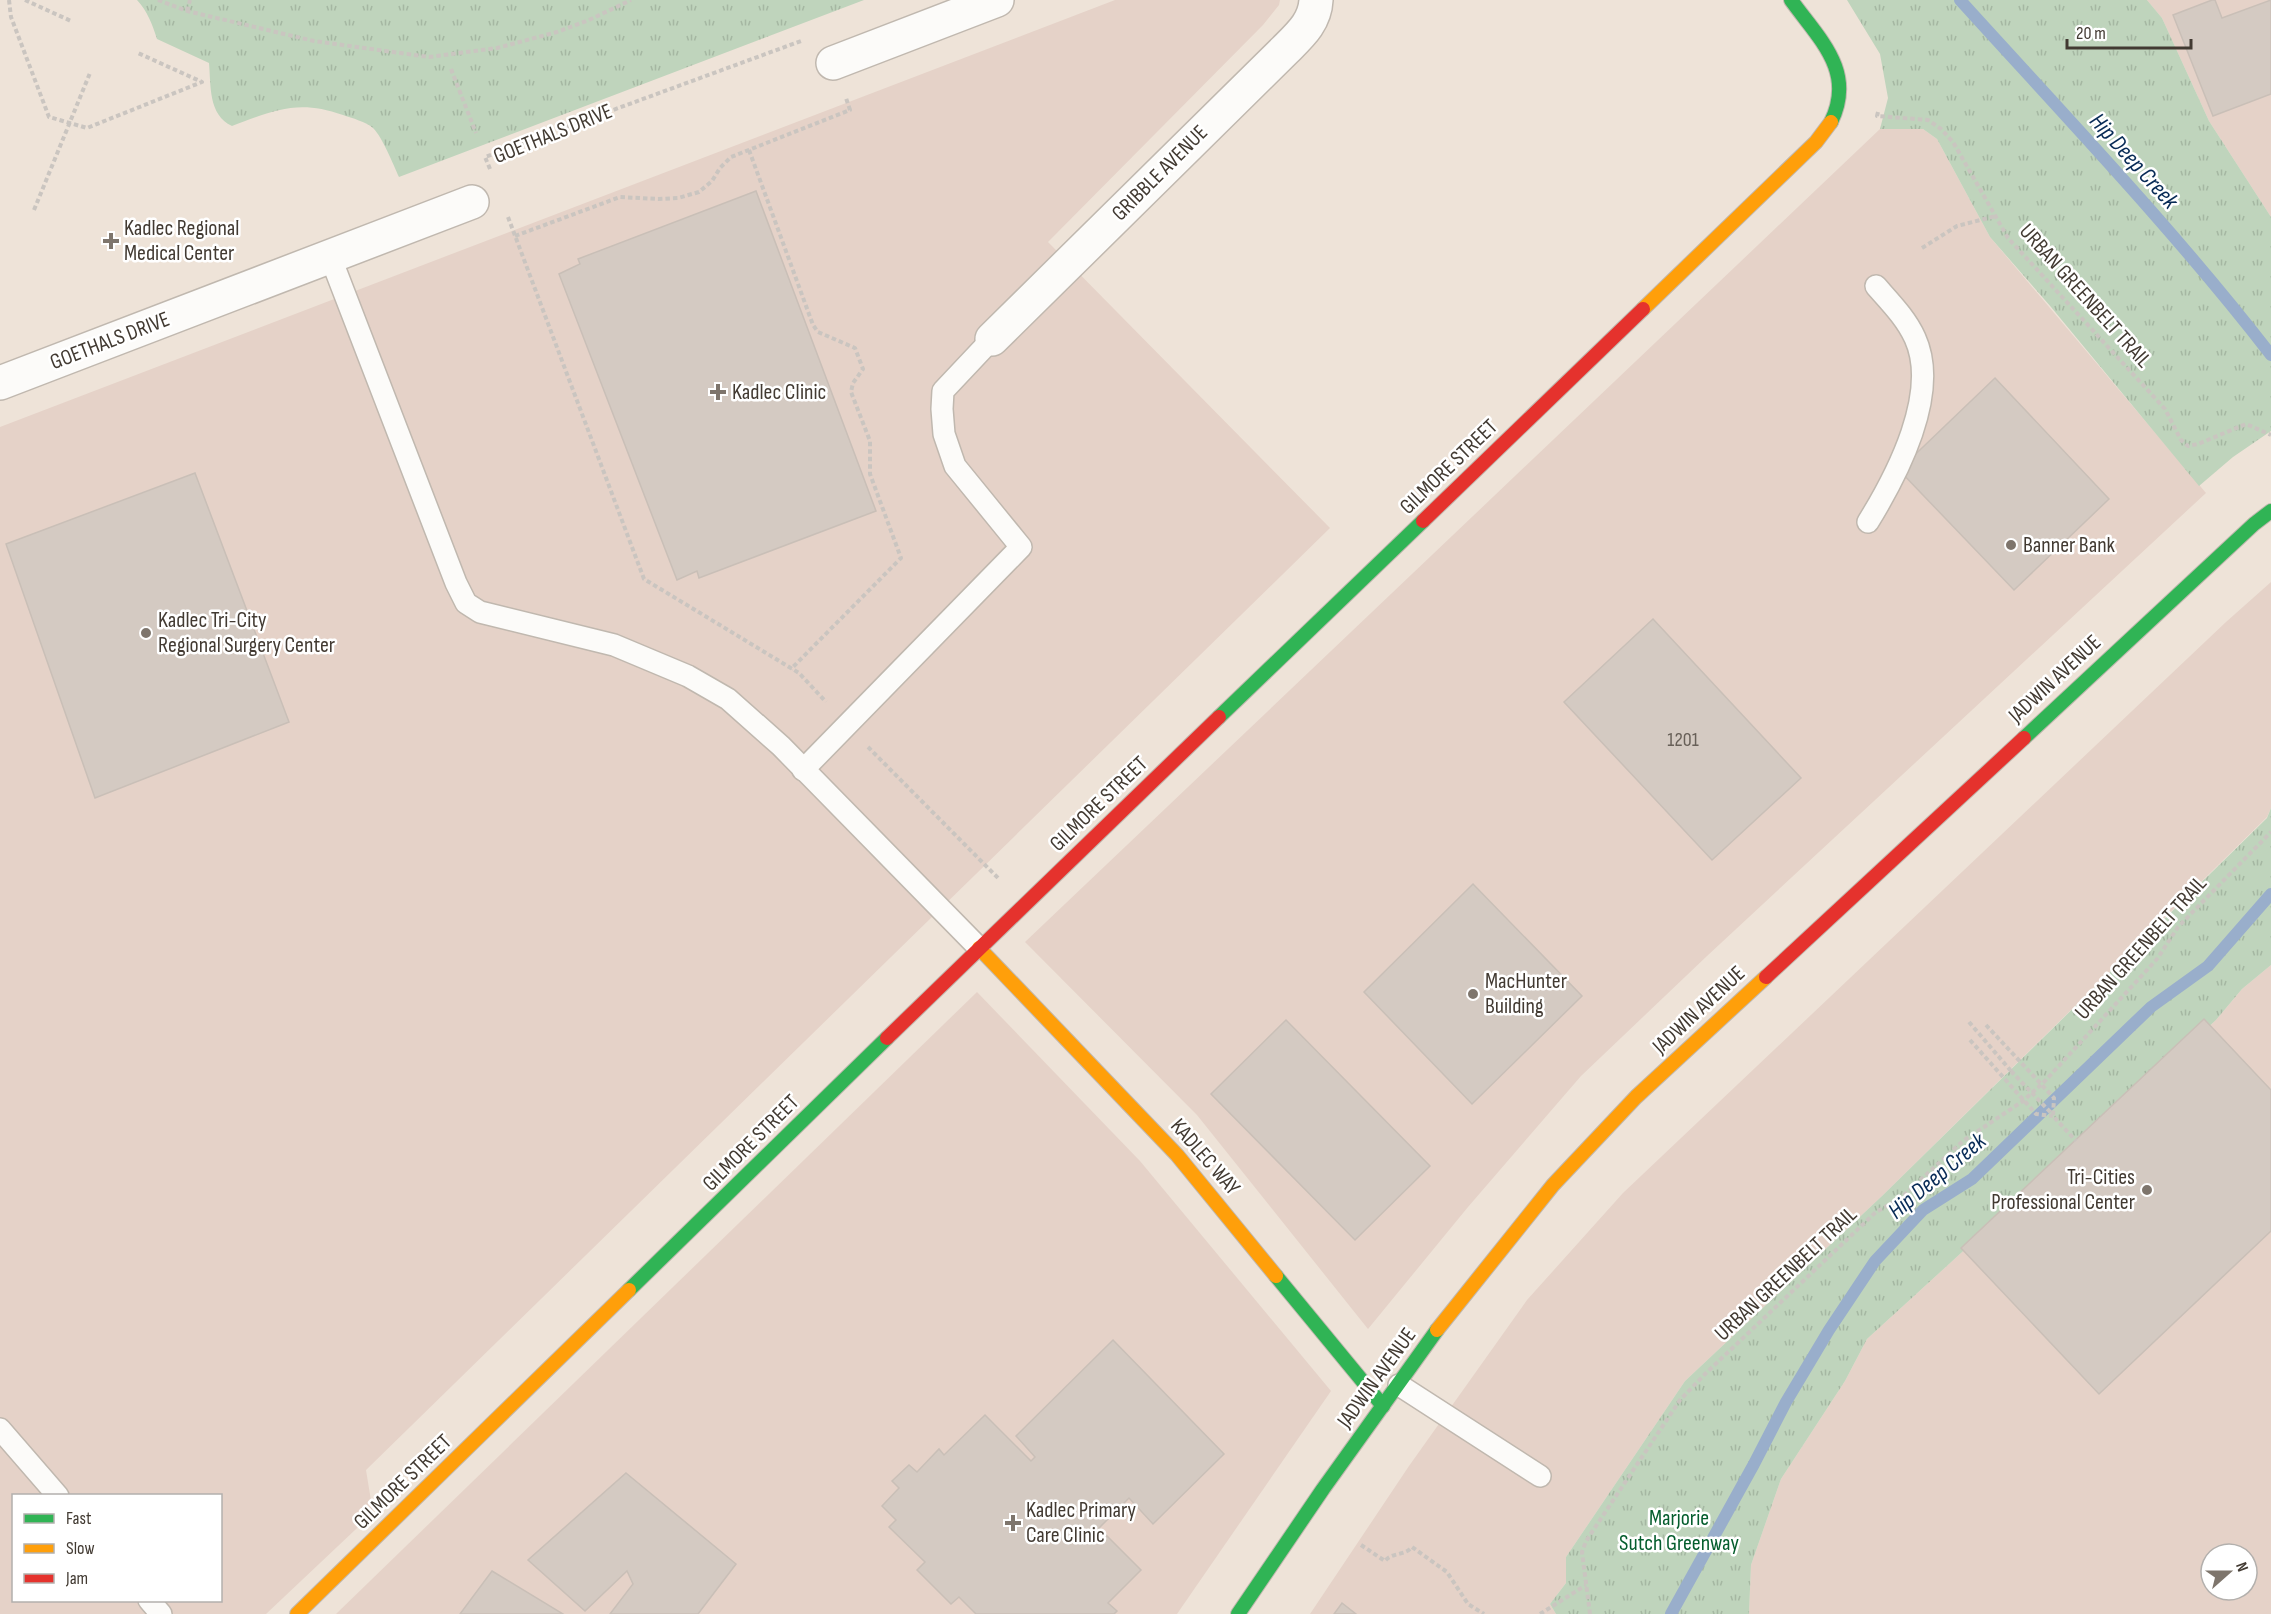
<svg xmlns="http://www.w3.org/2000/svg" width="2271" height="1614" font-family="'Sofia Sans Condensed',sans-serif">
<defs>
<pattern id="park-tufts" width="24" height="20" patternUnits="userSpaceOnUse" patternTransform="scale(1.5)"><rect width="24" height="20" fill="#bfd4bc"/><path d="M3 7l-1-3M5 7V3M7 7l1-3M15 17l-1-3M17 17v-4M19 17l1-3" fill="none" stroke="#a5b7a2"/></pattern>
</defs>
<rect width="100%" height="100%" fill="#eee3d8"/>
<!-- commercial -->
<g fill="#e5d2c8" fill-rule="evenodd">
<path d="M 1115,0 L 1280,0 L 1279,5 L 1263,25 L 1048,242 L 1330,528 L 366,1470 L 373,1513 L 266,1614 L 0,1614 L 0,427 ZM 14,1496 L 220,1496 L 220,1600 L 14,1600 Z"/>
<polygon points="2147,0 2271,0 2271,217 2209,121 2162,18"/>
<polygon points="1880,129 1923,129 1937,139 1990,237 2206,493 1707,956 1581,1076 1468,1207 1368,1329 1197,1115 1025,942"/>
<polygon points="2271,582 2271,808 2267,817 1882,1196 1685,1381 1566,1557 1566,1583 1550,1604 1556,1614 1310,1614 1409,1466 1527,1300 1623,1193 2226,622"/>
<path d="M 2271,965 L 2271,1614 L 1749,1614 L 1751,1565 L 1781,1479 L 1845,1381 L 1867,1339 L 2216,1020 L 2242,989 ZM 2211,1554 L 2247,1554 L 2247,1590 L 2211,1590 Z"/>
<polygon points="977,992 1140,1161 1331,1391 1177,1614 336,1614"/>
</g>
<!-- park -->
<g fill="url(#park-tufts)">
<path d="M 137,0 L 864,0 L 399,177 C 393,164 383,138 373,128 C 366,122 352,118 343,115 C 298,99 275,110 232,126 C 208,115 211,85 209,63 L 157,39 C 152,24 148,12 137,0 Z"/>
<polygon points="1847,0 2147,0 2162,18 2209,121 2271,217 2271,431 2233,457 2199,486 2051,307 1990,237 1937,139 1923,129 1880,129 1888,98 1880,54"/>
<polygon points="2271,808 2271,965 2242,989 2216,1020 1867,1339 1845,1381 1781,1479 1751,1565 1749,1614 1556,1614 1550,1604 1566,1583 1566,1557 1685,1381 1882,1196 2267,818"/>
</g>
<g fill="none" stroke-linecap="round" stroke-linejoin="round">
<!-- stream -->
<g stroke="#99aecb" stroke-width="12">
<path d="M 1960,0 C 2066,117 2175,231 2271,355"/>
<polyline points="1671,1614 1754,1464 1786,1402 1829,1330 1875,1261 1923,1210 1972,1179 2151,1007 2208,966 2271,894"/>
</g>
</g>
<!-- building -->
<g fill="#d4cac2" stroke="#c9bfb7" stroke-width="1.5">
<polygon points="2212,0 2215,0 2222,18 2271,0 2271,94 2213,116 2173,15"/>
<polygon points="756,191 876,511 699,578 697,571 677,580 559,274 580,264 578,259"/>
<polygon points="1995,378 2109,499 2014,590 1899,470"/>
<polygon points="195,473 289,722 95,798 6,544"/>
<polygon points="1653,619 1801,778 1712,860 1564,702"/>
<polygon points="1473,884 1582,996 1472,1104 1364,992"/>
<polygon points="2204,1019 2271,1090 2271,1231 2099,1394 1961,1248"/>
<polygon points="1286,1020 1430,1166 1355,1240 1211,1094"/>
<polygon points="1113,1340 1224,1454 1153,1524 1129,1498 1099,1528 1141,1570 1108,1603 1117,1611 1114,1614 976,1614 959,1597 951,1604 917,1570 925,1562 889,1527 896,1520 882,1506 899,1488 892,1481 909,1465 917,1472 939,1449 944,1455 985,1415 1031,1461 1035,1457 1016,1436"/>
<polygon points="626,1473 736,1564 698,1614 610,1614 633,1584 627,1571 585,1611 528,1560"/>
<polygon points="492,1571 563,1614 460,1614"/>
<polygon points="1342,1603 1356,1614 1334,1614"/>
</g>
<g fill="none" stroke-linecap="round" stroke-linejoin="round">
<defs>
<g id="lane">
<polyline points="330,256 456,583 466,603 480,612 614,645 688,676 728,699 781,746 979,948"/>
<path d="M 1868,522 C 1897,475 1940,393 1915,338 C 1906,318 1890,302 1876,286"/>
<polyline points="803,770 1021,547 955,466 944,434 942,409 943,391 992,339"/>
<polyline points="1399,1385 1540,1476"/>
<polyline points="0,1429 58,1496"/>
<polyline points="149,1600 161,1614"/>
</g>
<g id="street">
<polyline points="833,63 997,0"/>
<path d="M 992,339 L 1285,50 C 1300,35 1315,22 1316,0"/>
<polyline points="0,383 472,202"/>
</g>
<g id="fast">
<path d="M 1791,0 C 1819,39 1856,71 1831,122"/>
<polyline points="1219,717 1423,521"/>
<polyline points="2024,738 2254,524 2271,511"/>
<polyline points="1276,1276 1383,1406"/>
<polyline points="629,1290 887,1038"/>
<polyline points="1238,1614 1323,1489 1437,1330"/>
</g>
<g id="slow">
<polyline points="1643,309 1816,142 1831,122"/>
<polyline points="979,948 1177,1155 1276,1276"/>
<polyline points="1437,1330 1553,1185 1636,1097 1766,977"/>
<polyline points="297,1614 629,1290"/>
</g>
<g id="jam">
<polyline points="1423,521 1643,309"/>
<polyline points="1766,977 2024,738"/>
<polyline points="887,1038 1219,717"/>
</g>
</defs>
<!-- lane casing -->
<use href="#lane" stroke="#c0b8af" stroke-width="24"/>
<!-- street casing -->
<use href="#street" stroke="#c0b8af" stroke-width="36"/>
<!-- fast casing -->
<use href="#fast" stroke="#c0b8af" stroke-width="16"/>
<!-- slow casing -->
<use href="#slow" stroke="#c0b8af" stroke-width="16"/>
<!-- jam casing -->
<use href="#jam" stroke="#c0b8af" stroke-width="16"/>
<!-- path -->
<g stroke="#cac5c0" stroke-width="4" stroke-dasharray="4.5 3" stroke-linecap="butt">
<polyline points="9,0 11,17 49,117 87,128 202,82 138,53"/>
<polyline points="25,0 71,21"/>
<polyline points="158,0 187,11 314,41 429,57 497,48 557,32 589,20 631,0"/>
<polyline points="187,11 190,0"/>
<polyline points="451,69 476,133"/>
<polyline points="1878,112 1877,116 1928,120 1941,129 1953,142 2008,238 2165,409 2181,440 2188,446 2198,444 2246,424 2271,435"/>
<polyline points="749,150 813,325 818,332 855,348 863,369 853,383 851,392 870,441 870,474 901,558 791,669"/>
<polyline points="490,169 485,157 801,41"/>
<polyline points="34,210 90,73"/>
<polyline points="508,217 644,579 799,673 826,702"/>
<polyline points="515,236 620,197 658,199 678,198 699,192 712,181 720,168 731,157 850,110 846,98"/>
<polyline points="1922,248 1957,226 1996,216"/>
<polyline points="868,747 998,878"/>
<polyline points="1969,1022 2011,1071"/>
<path d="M 1361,1545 L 1385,1561 C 1392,1552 1405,1556 1412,1547 L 1447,1572 L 1468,1604 L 1484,1614"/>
<polyline points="1540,1614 1586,1585"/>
<polyline points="1590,1614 1582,1552 1586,1541 1680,1400 1705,1374 1876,1212 1902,1197 1963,1141 2023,1101 2045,1081 2157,959 2178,927 2271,832"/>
</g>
<!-- lane -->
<use href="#lane" stroke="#fcfbf9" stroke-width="21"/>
<!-- street -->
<use href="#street" stroke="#fcfbf9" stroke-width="33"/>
<!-- fast -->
<use href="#fast" stroke="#30b455" stroke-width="14"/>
<!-- slow -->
<use href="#slow" stroke="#ff9f0a" stroke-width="14"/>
<!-- jam -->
<use href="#jam" stroke="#e5322d" stroke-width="14"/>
<!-- path-bridge -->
<g stroke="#cac5c0" stroke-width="4" stroke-dasharray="4.5 3" stroke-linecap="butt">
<polyline points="1986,1025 2054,1098 2053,1116 2076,1141"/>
<polyline points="1970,1040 2036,1114 2053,1116"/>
<polyline points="2011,1071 2053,1115"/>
</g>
</g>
<!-- markers -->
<g fill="#7e756c" stroke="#fff" stroke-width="2">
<path d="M108 232h6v6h6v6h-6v6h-6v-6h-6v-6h6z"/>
<path d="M715 383h6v6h6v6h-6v6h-6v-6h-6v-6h6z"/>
<circle cx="2011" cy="545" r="6"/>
<circle cx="146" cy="633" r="6"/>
<circle cx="1473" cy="994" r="6"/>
<circle cx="2147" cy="1190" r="6"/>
<path d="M1010 1514h6v6h6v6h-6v6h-6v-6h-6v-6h6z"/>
</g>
<g text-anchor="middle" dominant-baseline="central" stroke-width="5" stroke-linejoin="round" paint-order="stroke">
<!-- number labels -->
<g font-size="20" fill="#686058">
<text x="1683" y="740">1201</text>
</g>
<!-- street labels -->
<g font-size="22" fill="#423a32" stroke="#fff">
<text transform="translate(553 134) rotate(-22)">GOETHALS DRIVE</text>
<text transform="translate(1160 173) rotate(-45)">GRIBBLE AVENUE</text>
<text transform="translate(2085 296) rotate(48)">URBAN GREENBELT TRAIL</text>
<text transform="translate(110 341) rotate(-21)">GOETHALS DRIVE</text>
<text transform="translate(1449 467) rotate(-44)">GILMORE STREET</text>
<text transform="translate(2055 679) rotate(-43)">JADWIN AVENUE</text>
<text transform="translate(1099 804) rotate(-44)">GILMORE STREET</text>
<text transform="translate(2141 948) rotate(-48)">URBAN GREENBELT TRAIL</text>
<text transform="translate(1699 1010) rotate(-43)">JADWIN AVENUE</text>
<text transform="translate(751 1143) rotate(-45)">GILMORE STREET</text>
<text transform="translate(1205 1157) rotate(49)">KADLEC WAY</text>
<text transform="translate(1786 1274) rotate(-43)">URBAN GREENBELT TRAIL</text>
<text transform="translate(1377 1378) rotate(-54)">JADWIN AVENUE</text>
<text transform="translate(403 1482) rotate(-44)">GILMORE STREET</text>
</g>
<!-- poi labels -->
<g font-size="22" fill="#423a32" stroke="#fff" text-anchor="start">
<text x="124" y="228">Kadlec Regional<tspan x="124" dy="25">Medical Center</tspan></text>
<text x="732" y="392">Kadlec Clinic</text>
<text x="2023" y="545">Banner Bank</text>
<text x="158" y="620">Kadlec Tri-City<tspan x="158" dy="25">Regional Surgery Center</tspan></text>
<text x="1485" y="981">MacHunter<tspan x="1485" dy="25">Building</tspan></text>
<text x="2135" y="1177" text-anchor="end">Tri-Cities<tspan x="2135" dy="25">Professional Center</tspan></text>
<text x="1026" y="1510">Kadlec Primary<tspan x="1026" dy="25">Care Clinic</tspan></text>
</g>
<!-- park labels -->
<g font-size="22" fill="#045d2d" stroke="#fff">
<text x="1679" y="1518">Marjorie<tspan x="1679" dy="25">Sutch Greenway</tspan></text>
</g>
<!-- water labels -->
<g font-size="24" font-style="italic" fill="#082b56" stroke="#fff">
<text transform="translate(2134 161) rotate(48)">Hip Deep Creek</text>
<text transform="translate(1937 1176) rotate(-40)">Hip Deep Creek</text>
</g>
</g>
<!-- legend -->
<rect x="12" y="1494" width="210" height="108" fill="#ffffff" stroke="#b3b0ad" stroke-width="1.5"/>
<rect x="24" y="1514" width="30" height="9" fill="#30b455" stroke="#b3b0ad" stroke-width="1.5"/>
<text x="66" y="1524" font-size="18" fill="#423a32">Fast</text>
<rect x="24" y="1544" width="30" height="9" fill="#ff9f0a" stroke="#b3b0ad" stroke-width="1.5"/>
<text x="66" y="1554" font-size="18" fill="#423a32">Slow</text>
<rect x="24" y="1574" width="30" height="9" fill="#e5322d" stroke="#b3b0ad" stroke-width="1.5"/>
<text x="66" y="1584" font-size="18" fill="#423a32">Jam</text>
<!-- north arrow -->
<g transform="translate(2229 1572) rotate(69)"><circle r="28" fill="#ffffff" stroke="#b3b0ad" stroke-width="1.5"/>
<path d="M0-4.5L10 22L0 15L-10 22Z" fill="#7e756c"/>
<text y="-9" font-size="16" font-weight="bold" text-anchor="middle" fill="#423a32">N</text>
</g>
<!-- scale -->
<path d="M2067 39v9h124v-9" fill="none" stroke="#423a32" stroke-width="3"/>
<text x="2076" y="39" font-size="18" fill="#423a32" stroke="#ffffff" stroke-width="4.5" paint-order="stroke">20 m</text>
</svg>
